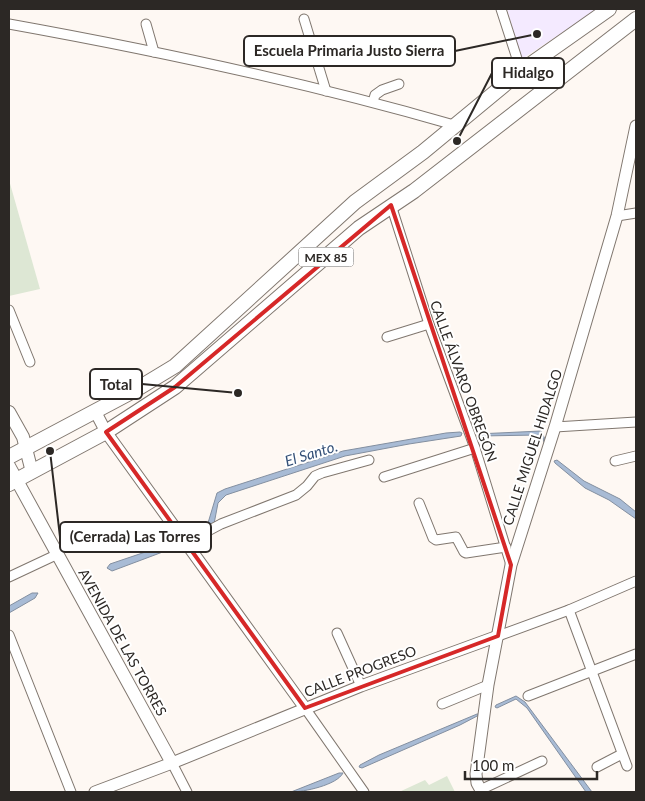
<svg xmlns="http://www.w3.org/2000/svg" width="645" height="801" font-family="Lato,sans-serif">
<rect width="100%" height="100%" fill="#fef8f3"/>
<!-- education -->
<polygon fill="#f4eaff" points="507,9 598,9 522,59"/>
<!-- green -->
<g fill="#dde7d4">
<polygon points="9,180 40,289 9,296"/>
<polygon points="447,776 455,792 399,792 425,780 429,785"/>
</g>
<!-- water -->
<g fill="#a8bbd5" stroke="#838fa0">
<polygon points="541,431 545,439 545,447 543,438 539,435 480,436 477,434"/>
<polygon points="460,432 462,433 461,436 409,444 345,456 226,495 218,503 214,524 194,535 208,523 217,493 225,489 343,451 446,433"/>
<polygon points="557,460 584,481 620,499 636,512 636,519 609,500 585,488 555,463 554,461"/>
<polygon points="172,543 176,543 176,547 112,571 107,568 110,564"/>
<polygon points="32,593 38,593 35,598 9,613 9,606"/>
<polygon points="516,696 525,702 592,792 586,792 527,708 516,699 497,708 495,707 496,705"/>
<polygon points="477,714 481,714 460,725 362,768 359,767 360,765 379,755"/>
<path d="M 339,773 L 343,773 C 337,785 304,792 291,792 Z"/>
</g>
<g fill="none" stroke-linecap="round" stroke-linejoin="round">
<defs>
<g id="minor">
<polyline points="501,9 521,71"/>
<polyline points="304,19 326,91"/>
<path d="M 9,24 C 159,51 308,83 454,125"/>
<polyline points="146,24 154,52"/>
<polyline points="373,102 375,95 382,90 399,84"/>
<polyline points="391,205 429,324 475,448 511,565"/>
<polyline points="617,216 636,213"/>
<polyline points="9,310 30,362"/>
<polyline points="387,337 429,324"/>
<polyline points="555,427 636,422"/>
<polyline points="615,461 636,456"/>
<polyline points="384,477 475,448"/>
<polyline points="419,503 433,538 436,540 456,537 464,552 466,553 506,547"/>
<polyline points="185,542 195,538 221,524 296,495 307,486 315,476 322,473 369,460"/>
<polyline points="9,577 58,554"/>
<polyline points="569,610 627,766"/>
<polyline points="337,633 361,686"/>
<polyline points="9,635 71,792"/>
<polyline points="498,636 569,610 636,581"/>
<polyline points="528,696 636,654"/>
<polyline points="442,704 488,685"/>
<polyline points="305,708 364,792"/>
<polyline points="172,763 187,792"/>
<polyline points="597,767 622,754"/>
<polyline points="480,790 542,761"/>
</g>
<g id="tertiary">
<polyline points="95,411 106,432 305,708"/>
<polyline points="95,792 172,763 361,686 498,636"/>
<polyline points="482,792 477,783 476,774 488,685 511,565 555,427 617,216 636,126"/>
</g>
<g id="secondary">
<polyline points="9,412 23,437 32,472"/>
<polyline points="9,466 172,763"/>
</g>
<g id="primary">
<polyline points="9,457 137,389 175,366 355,202 423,152 521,71 609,9"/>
<polyline points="9,484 106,432 175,387 359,228 414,191 636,19"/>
</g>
</defs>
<!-- minor casing -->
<use href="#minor" stroke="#80776f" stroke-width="11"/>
<!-- tertiary casing -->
<use href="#tertiary" stroke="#80776f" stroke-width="13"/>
<!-- secondary casing -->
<use href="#secondary" stroke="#80776f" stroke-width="14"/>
<!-- primary casing -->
<use href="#primary" stroke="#80776f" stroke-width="16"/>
<!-- minor -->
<use href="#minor" stroke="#fff" stroke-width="9"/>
<!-- tertiary -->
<use href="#tertiary" stroke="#fff" stroke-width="11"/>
<!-- secondary -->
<use href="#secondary" stroke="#fff" stroke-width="12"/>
<!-- primary -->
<use href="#primary" stroke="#fff" stroke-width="14"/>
</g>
<!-- marked area -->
<path fill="none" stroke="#d62828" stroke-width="4" stroke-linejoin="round" d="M 391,205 L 511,565 L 498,636 L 305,708 L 106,432 L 175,387 Z"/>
<g text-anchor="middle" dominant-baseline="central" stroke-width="4" stroke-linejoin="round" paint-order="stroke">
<!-- shield labels -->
<rect fill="#fff" stroke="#6b6866" stroke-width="1" x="298.5" y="247.5" width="55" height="19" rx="4"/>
<g font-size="12" font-weight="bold" fill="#2c2825">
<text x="326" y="257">MEX 85</text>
</g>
<!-- street labels -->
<g font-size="14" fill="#2c2825" stroke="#fff">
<text transform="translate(464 381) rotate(70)">CALLE ÁLVARO OBREGÓN</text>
<text transform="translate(532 447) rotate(-72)">CALLE MIGUEL HIDALGO</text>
<text transform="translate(123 642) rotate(61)">AVENIDA DE LAS TORRES</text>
<text transform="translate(360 671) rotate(-21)">CALLE PROGRESO</text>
</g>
<!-- water labels -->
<g font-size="15" font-style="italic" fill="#345077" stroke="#fff">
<text transform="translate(311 453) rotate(-17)">El Santo.</text>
</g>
</g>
<!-- callouts -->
<path fill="none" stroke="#2c2825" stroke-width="2" d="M537 34L455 51M457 141L492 73M238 393L142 384M50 451L60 537"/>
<g fill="#2c2825" stroke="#fff" stroke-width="2">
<circle cx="537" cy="34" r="5"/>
<circle cx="457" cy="141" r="5"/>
<circle cx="238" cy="393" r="5"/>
<circle cx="50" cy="451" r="5"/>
</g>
<g fill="#fff" stroke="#2c2825" stroke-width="2">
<rect x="244" y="36" width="211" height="30" rx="5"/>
<rect x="492" y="58" width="72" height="30" rx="5"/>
<rect x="90" y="369" width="52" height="30" rx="5"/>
<rect x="60" y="522" width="151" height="30" rx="5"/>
</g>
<g font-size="15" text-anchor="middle" font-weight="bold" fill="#2c2825">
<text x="349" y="56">Escuela Primaria Justo Sierra</text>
<text x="528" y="78">Hidalgo</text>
<text x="116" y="390">Total</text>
<text x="135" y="542">(Cerrada) Las Torres</text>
</g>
<!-- border -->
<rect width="645" height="801" fill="none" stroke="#2c2825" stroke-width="20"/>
<!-- scale -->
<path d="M465 771v8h132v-8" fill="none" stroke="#2c2825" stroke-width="2.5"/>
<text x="472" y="771" font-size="15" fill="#2c2825" stroke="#ffffff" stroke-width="4" paint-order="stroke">100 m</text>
</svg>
